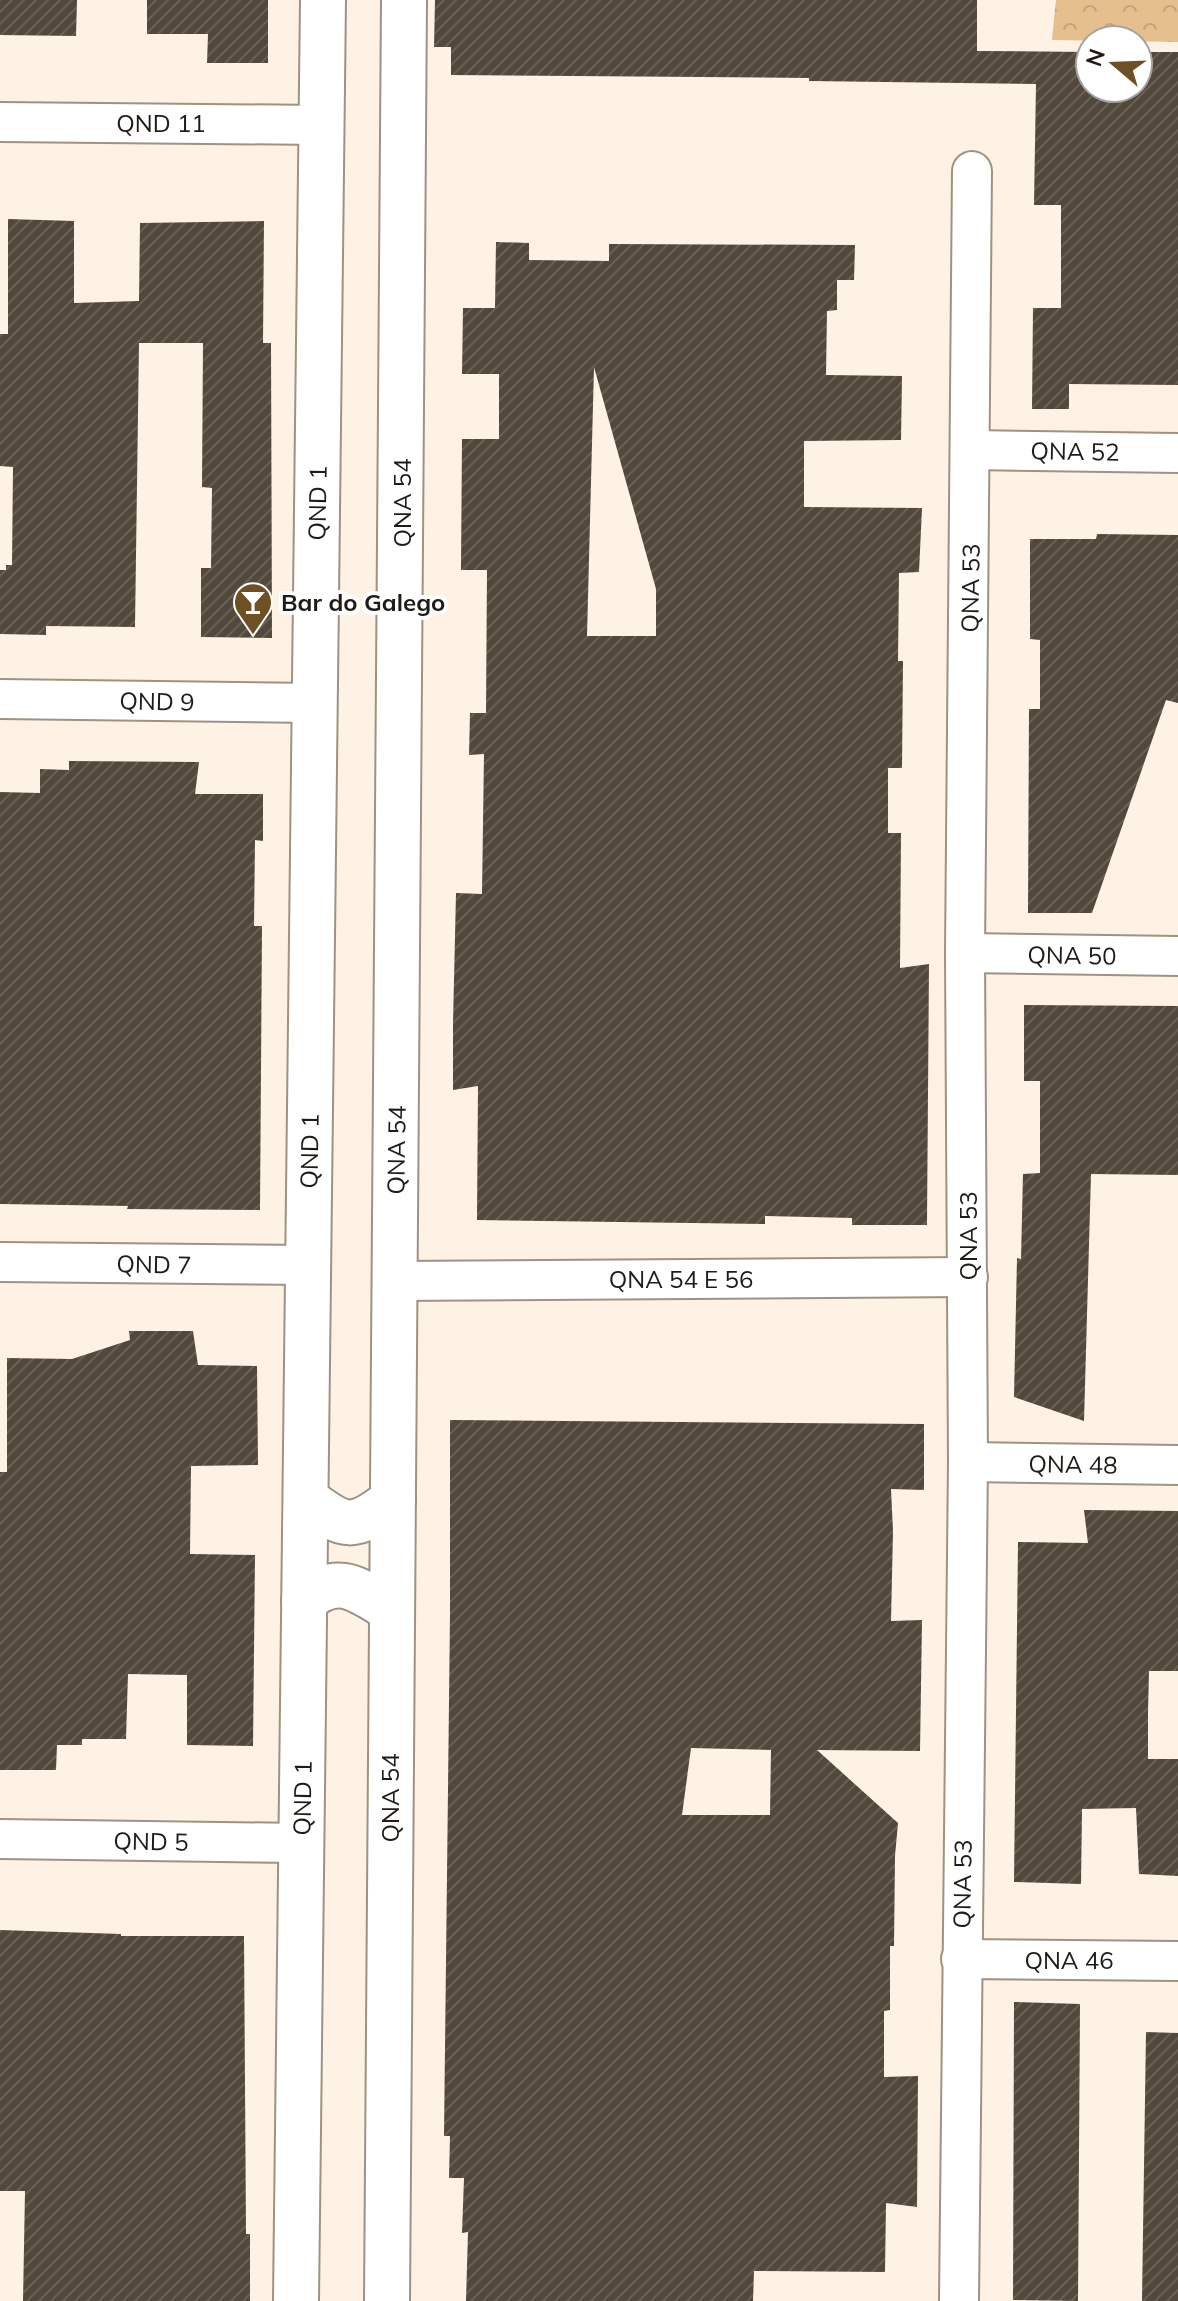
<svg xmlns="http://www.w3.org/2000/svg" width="1178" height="2301" font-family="Mulish,sans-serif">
<defs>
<pattern id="forest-crowns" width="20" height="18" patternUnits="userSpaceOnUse" patternTransform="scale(2)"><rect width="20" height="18" fill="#e5bf8d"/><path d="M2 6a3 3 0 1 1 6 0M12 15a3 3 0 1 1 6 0" fill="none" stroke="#c4a479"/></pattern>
<pattern id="building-hatch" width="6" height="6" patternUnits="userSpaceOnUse" patternTransform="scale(2)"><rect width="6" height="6" fill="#52493c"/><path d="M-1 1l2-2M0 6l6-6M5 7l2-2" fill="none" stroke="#676055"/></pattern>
</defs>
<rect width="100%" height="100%" fill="#fdf2e3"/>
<!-- forest -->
<polygon fill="url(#forest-crowns)" points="1056,0 1178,0 1178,42 1052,40"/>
<!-- building -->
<g fill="url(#building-hatch)" fill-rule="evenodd">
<polygon points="0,0 77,0 76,36 0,35"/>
<polygon points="147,0 268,0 268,63 207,63 208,34 147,34"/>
<polygon points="435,0 977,0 977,51 1090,52 1090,88 1138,88 1138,52 1178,52 1178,385 1069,384 1069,409 1032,409 1033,308 1061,308 1061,205 1034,205 1036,84 809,81 809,78 451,75 451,47 434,47"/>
<polygon points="8,219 74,221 74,303 139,301 140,223 264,221 263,343 271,343 272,638 201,637 201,568 211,568 212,488 202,487 203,343 139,343 135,627 46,626 46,635 0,634 0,570 6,570 6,565 12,565 13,467 0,466 0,334 8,334"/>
<path d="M 496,242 L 529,243 L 529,260 L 609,261 L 609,244 L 855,245 L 854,280 L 837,280 L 837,310 L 827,311 L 826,375 L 902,376 L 901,440 L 804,441 L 804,507 L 922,508 L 919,572 L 899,573 L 898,661 L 903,661 L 902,768 L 888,768 L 888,833 L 901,833 L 900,968 L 929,964 L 927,1225 L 852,1225 L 852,1218 L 765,1216 L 765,1224 L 477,1220 L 478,1086 L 453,1090 L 453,1024 L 456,893 L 482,894 L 484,754 L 469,755 L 470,713 L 486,713 L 487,570 L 461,570 L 462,439 L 499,439 L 499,374 L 462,374 L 463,308 L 495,308 ZM 594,367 L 656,589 L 656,636 L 587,636 Z"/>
<polygon points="1097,534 1178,535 1178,703 1166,700 1092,913 1028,913 1029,709 1040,709 1040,640 1030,639 1030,539 1096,539"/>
<polygon points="69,761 199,762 195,794 263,794 263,841 255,840 254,926 262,926 260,1210 127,1209 128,1206 0,1204 0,792 40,793 40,769 69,770"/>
<polygon points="1024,1005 1178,1006 1178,1175 1091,1174 1084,1421 1014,1397 1017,1258 1021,1259 1023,1174 1040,1173 1040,1081 1024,1081"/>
<polygon points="129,1331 193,1331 198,1365 257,1366 258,1465 191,1466 190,1554 255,1555 253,1746 187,1745 187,1675 128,1674 126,1739 82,1739 82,1745 57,1745 56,1770 0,1770 0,1472 7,1472 7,1358 72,1359 130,1340"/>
<path d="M 450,1420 L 924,1424 L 924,1490 L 891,1489 L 893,1531 L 891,1621 L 922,1620 L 920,1751 L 817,1750 L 898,1823 L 895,1856 L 894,1946 L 890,1946 L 890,2010 L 884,2011 L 884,2077 L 918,2076 L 917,2207 L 886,2203 L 885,2272 L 754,2271 L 753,2301 L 466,2301 L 468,2232 L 462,2233 L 464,2178 L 449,2178 L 450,2136 L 444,2136 L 450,1615 ZM 691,1748 L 771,1750 L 770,1815 L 682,1815 Z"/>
<polygon points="1084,1510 1178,1511 1178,1671 1149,1671 1148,1713 1148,1759 1178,1759 1178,1876 1139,1874 1136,1808 1082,1809 1081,1884 1014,1882 1018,1542 1088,1543"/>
<polygon points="0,1930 121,1934 121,1936 244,1936 246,2234 250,2234 250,2301 23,2301 25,2191 0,2191"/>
<polygon points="1014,2002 1080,2004 1078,2301 1013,2300"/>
<polygon points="1146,2032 1178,2033 1178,2301 1142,2301"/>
</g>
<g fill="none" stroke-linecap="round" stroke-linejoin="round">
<defs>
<g id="minor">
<polyline points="0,122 321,125"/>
<polyline points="971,450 1178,453"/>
<polyline points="0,699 315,703"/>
<polyline points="965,953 1178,956"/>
<polyline points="0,1262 308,1265"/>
<polyline points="394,1281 968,1277"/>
<polyline points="968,1462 1178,1465"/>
<polyline points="0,1839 301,1843"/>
<polyline points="961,1959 1178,1961"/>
<polyline points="959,2301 968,1462 965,953 972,171"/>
</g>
<g id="secondary">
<path d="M 306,1499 C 345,1529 353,1531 393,1500"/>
<path d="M 304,1601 C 339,1571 358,1590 392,1610"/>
<polyline points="296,2301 323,0"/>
<polyline points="387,2301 404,0"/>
</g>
</defs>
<!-- minor casing -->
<use href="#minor" stroke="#9d9284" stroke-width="42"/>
<!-- secondary casing -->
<use href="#secondary" stroke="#9d9284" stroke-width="48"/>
<!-- minor -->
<use href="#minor" stroke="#fff" stroke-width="38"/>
<!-- secondary -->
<use href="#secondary" stroke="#fff" stroke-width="44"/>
</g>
<!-- icons -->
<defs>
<symbol id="bar-pin" viewBox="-11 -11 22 30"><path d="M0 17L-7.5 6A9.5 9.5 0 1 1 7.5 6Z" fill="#6e5024" stroke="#fff"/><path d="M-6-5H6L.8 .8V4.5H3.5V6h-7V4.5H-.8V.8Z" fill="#fff"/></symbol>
</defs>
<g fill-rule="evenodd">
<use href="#bar-pin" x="231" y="580" width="44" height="60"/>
</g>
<g text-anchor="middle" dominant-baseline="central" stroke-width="8" stroke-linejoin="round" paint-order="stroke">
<!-- street labels -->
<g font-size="24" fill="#1f1b16" stroke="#fff">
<text x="161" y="123">QND 11</text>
<text transform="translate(1075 451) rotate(1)">QNA 52</text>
<text transform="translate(317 503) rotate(-89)">QND 1</text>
<text transform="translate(402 503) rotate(-90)">QNA 54</text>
<text transform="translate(970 588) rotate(-89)">QNA 53</text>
<text transform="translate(157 701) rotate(1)">QND 9</text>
<text transform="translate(1072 955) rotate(1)">QNA 50</text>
<text transform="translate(396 1150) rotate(-89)">QNA 54</text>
<text transform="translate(309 1151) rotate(-89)">QND 1</text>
<text transform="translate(968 1236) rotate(-90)">QNA 53</text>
<text transform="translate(154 1264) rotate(1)">QND 7</text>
<text x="681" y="1279">QNA 54 E 56</text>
<text transform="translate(1073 1464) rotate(1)">QNA 48</text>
<text transform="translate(302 1798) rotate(-89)">QND 1</text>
<text transform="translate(390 1798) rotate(-90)">QNA 54</text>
<text transform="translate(151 1841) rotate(1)">QND 5</text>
<text transform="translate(962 1884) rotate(-89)">QNA 53</text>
<text x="1069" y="1960">QNA 46</text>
</g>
<!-- poi labels -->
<g font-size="24" font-weight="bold" fill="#1f1b16" stroke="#fff" text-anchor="start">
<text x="281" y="602">Bar do Galego</text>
</g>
</g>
<!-- north arrow -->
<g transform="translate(1114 64) rotate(289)"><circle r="38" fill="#ffffff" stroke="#a5a4a2" stroke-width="2"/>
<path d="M0-6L14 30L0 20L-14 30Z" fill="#6e5024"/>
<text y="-12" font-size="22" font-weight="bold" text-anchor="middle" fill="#1f1b16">N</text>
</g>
</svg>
